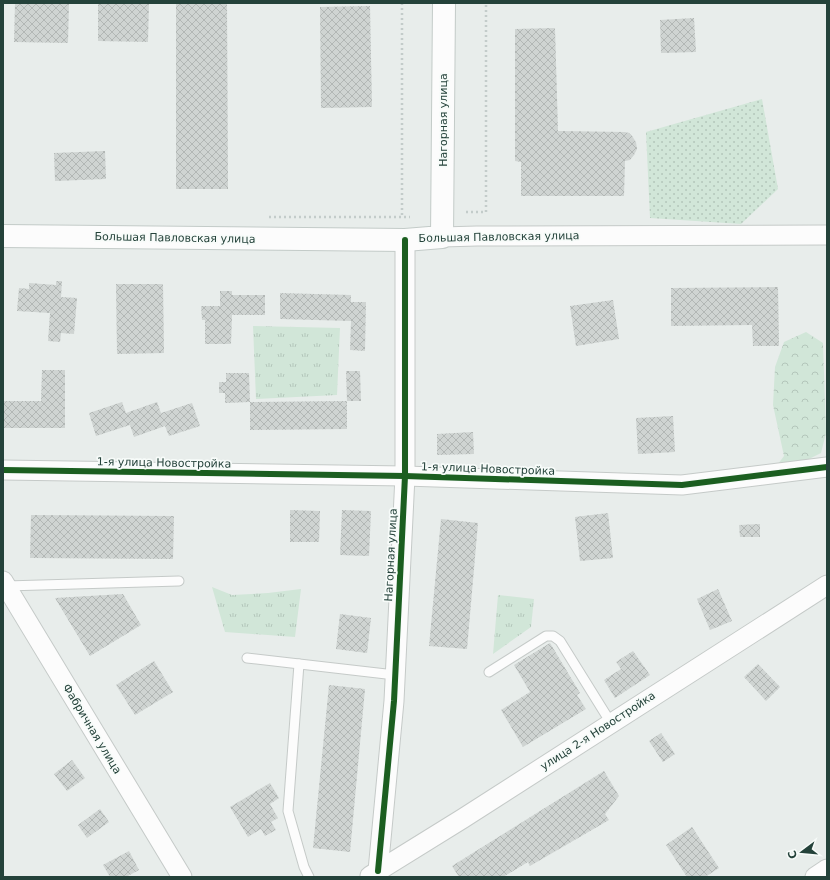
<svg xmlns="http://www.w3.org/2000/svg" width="830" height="880" font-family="'DejaVu Sans',sans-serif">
<defs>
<pattern id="grass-dots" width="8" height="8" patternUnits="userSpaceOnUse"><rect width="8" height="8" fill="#d1e6d8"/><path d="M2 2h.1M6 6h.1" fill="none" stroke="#b3c6ba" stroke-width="1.8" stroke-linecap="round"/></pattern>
<pattern id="forest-crowns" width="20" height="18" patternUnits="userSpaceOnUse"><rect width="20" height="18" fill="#d1e6d8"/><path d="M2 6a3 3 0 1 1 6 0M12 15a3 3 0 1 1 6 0" fill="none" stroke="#b3c6ba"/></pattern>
<pattern id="park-tufts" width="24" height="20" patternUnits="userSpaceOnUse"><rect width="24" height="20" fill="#d1e6d8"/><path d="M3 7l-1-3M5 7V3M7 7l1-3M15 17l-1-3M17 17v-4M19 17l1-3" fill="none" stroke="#b3c6ba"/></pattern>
<pattern id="building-cross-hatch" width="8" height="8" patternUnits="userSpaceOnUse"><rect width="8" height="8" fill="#cfd4d2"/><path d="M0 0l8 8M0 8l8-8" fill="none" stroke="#b2b7b5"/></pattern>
</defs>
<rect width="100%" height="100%" fill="#e8edeb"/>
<!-- grass -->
<polygon fill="url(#grass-dots)" points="762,99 778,189 741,224 650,218 646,132"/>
<!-- forest -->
<polygon fill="url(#forest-crowns)" points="806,332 823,343 826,433 821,453 805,461 778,464 784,456 773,405 775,367 784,342"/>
<!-- park -->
<g fill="url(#park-tufts)">
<polygon points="253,326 340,328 337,395 256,399"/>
<polygon points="212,587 232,595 268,593 301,589 295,637 225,632"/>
<polygon points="498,595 534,599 531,627 493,654"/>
</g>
<!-- building -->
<g fill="url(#building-cross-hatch)">
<polygon points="15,3 69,3 68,43 14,42"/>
<polygon points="98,3 149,3 148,42 98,41"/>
<polygon points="176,3 227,3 228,189 176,189"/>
<polygon points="370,6 372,107 321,108 320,7"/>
<polygon points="694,18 696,52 661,53 660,20"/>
<polygon points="555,28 558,131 625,132 629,133 632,136 636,142 637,149 634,155 630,160 625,161 624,196 521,196 521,162 515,161 515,29"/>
<polygon points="105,151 106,179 55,181 54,153"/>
<polygon points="56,281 62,281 61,297 77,298 74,334 61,333 60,342 48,341 50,313 17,311 19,288 29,289 29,283 56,285"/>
<polygon points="116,284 163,284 164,353 117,354"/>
<polygon points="778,287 779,346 753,346 752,325 671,326 671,288"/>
<polygon points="220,291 232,291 232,295 265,295 265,315 232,315 231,344 205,344 205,320 202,320 201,306 220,306"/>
<polygon points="280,293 351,295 351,302 366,302 365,351 350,350 351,321 280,319"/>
<polygon points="613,300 619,339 576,346 570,306"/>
<polygon points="42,370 65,370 65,428 3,428 3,401 41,401"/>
<polygon points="346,371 360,371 361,401 347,401 347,429 250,430 250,402 347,401"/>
<polygon points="226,373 249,373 250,402 225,403 225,393 219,393 219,382 226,382"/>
<polygon points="122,402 126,413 157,402 161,413 192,403 200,426 169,436 165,426 134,437 130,425 96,436 89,413"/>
<polygon points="673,416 675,452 638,454 636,418"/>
<polygon points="473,432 474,454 437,455 437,434"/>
<polygon points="290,510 320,511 319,542 290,542"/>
<polygon points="342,510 371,511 369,556 340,555"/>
<polygon points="608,513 613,558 580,561 575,517"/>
<polygon points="31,515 174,516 173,559 30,558"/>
<polygon points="441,519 478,523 467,649 429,646"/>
<polygon points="760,524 760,537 740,537 739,525"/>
<polygon points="718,589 732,621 710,630 697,599"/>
<polygon points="123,594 141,625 90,656 55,598"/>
<polygon points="340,614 371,618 367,653 336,649"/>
<polygon points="550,643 580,693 577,695 586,709 523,747 501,710 530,692 514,665"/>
<polygon points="633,651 650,675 615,698 604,680 621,669 616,662"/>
<polygon points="154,661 173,692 135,715 116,685"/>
<polygon points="758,664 780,687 766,701 744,677"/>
<polygon points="329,685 365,689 350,852 313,848"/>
<polygon points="661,733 675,754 663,762 649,741"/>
<polygon points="72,760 85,778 67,791 54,774"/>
<polygon points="604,771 619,796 605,814 609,820 530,866 528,862 503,877 459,877 452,866"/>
<polygon points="270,783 279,798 270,804 278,818 271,822 276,830 265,836 261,829 248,837 230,807"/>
<polygon points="100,809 109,822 87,838 78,825"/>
<polygon points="692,827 719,868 705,877 687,877 666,845"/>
<polygon points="129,851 139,870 126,877 110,877 103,865"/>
</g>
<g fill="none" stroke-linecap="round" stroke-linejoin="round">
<defs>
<g id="service">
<polyline points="6,586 179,581"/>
<polyline points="247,658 395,675"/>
<polyline points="299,664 288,811 304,867 309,877"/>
<polyline points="489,672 546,636 553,636 560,641 611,723"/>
</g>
<g id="minor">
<polyline points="442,237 477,236 827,235"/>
<polyline points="3,470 405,476 682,485 827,467"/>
<polyline points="3,581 182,877"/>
<polyline points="378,871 394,701 405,476 405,240"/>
<polyline points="370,876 462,819 827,585"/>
<polyline points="815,877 827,869"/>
</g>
<polyline id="secondary" points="3,236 405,240 442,237 444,3"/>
</defs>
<!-- service casing -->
<use href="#service" stroke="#c5cac8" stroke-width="11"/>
<!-- minor casing -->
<use href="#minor" stroke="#c5cac8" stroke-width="21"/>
<!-- secondary casing -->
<use href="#secondary" stroke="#c3cbc8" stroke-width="24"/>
<!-- path -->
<g stroke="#c3ccca" stroke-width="2.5" stroke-dasharray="2 3" stroke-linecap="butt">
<polyline points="402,3 402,217"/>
<polyline points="466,212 486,212 486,3"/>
<polyline points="269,217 410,217"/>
</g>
<!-- service -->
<use href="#service" stroke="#fcfcfc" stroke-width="9"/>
<!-- minor -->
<use href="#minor" stroke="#fcfcfc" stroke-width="19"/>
<!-- secondary -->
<use href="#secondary" stroke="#fcfcfc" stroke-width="22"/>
<defs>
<g id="cycleway">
<polyline points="3,470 405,476 682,485 827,467"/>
<polyline points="378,871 394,701 405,476 405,240"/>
</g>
</defs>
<!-- cycleway casing -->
<use href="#cycleway" stroke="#f7fbf9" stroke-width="8"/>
<!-- cycleway -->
<use href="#cycleway" stroke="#1b5e20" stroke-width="6"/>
</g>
<g text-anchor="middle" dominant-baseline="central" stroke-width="3.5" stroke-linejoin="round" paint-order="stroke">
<!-- street labels -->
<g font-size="11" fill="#24423a" stroke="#f7fbf9">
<text transform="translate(443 120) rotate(-90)">Нагорная улица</text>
<text transform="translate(499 237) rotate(-1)">Большая Павловская улица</text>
<text transform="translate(175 238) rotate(1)">Большая Павловская улица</text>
<text transform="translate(164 463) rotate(1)">1-я улица Новостройка</text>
<text transform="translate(488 469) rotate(2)">1-я улица Новостройка</text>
<text transform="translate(391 555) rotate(-87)">Нагорная улица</text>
<text transform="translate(92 729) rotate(59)">Фабричная улица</text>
<text transform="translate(598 731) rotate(-33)">улица 2-я Новостройка</text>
</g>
</g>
<!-- border -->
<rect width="830" height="880" fill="none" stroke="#24423a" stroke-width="8"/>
<!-- north arrow -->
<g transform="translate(802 852) rotate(254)" stroke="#f7fbf9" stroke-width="3" paint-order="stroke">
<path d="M0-3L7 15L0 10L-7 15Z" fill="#24423a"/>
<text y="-6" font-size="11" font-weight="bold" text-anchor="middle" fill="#24423a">С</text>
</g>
</svg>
